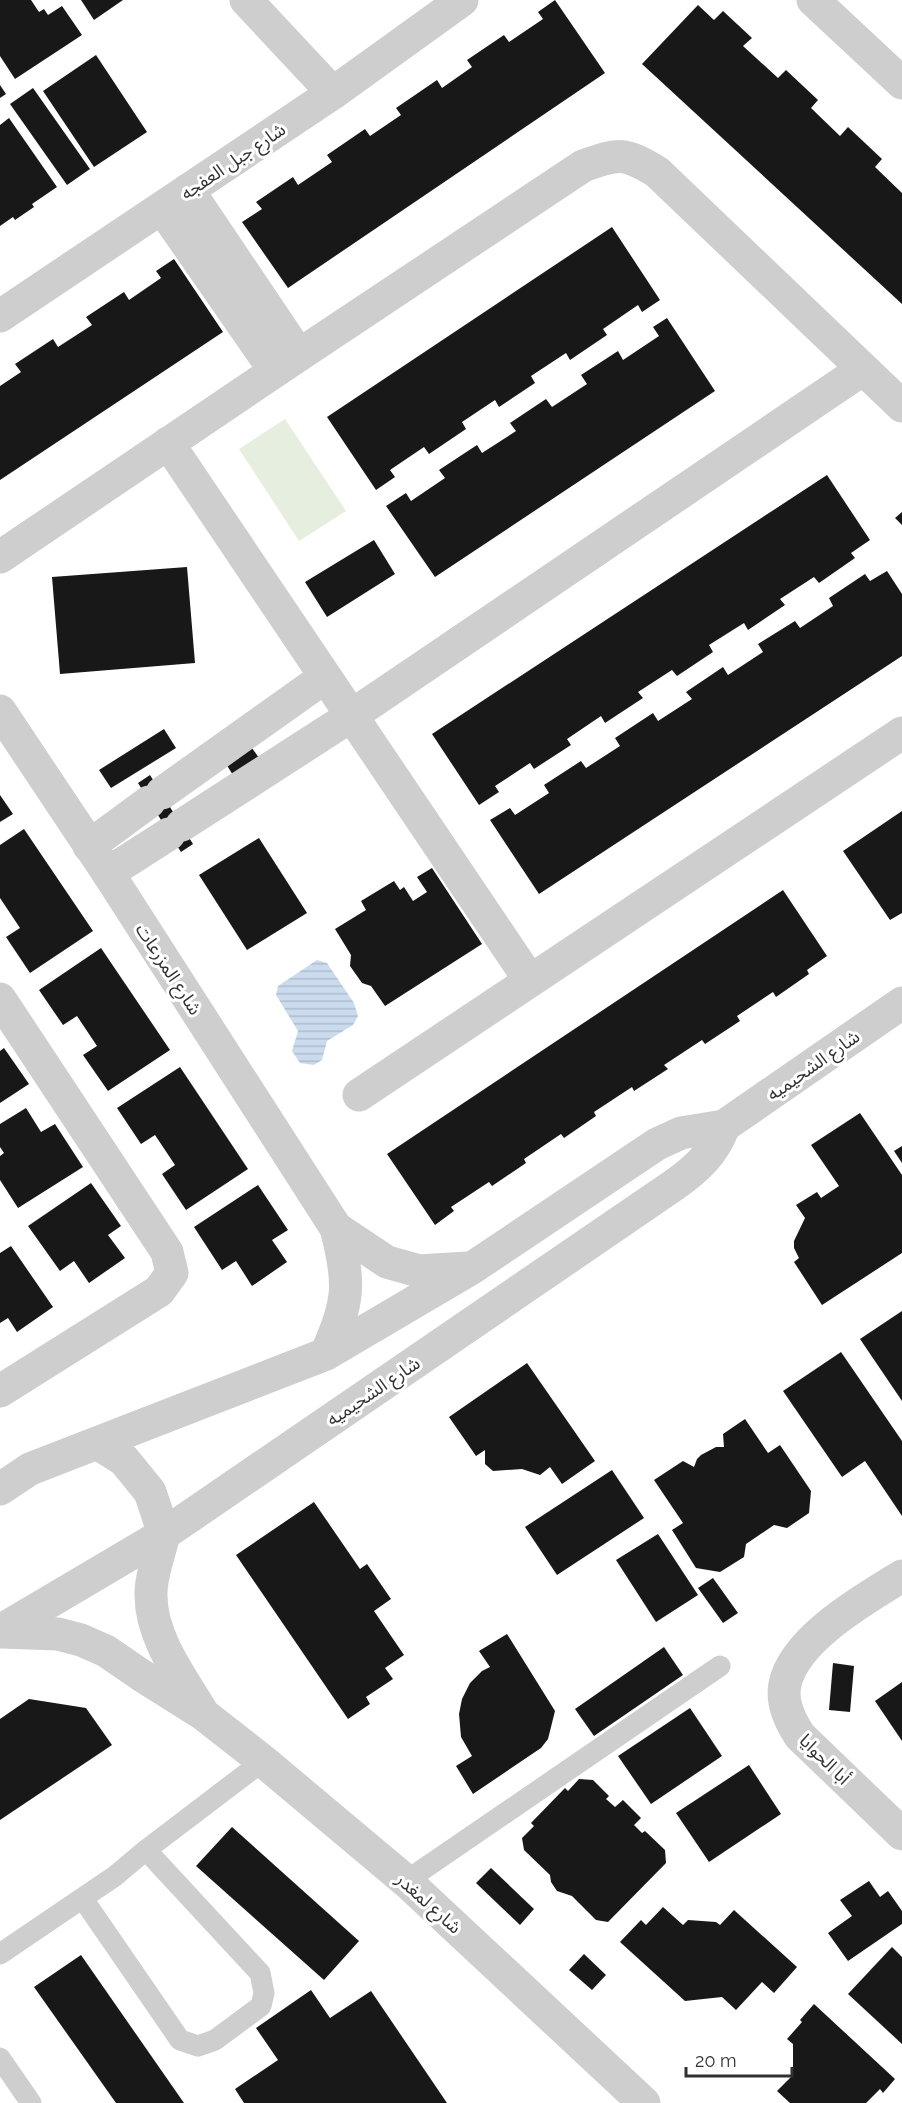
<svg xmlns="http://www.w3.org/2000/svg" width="902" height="2103" font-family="Raleway,'Noto Sans Arabic',sans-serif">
<defs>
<pattern id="water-rules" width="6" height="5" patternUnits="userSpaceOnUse" patternTransform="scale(1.5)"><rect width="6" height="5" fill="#cbdbee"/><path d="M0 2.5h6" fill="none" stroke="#afbccd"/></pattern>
</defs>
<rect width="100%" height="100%" fill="#fff"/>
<!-- pitch -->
<polygon fill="#e5eedf" points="285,419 346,511 299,541 239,449"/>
<!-- water -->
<polygon fill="url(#water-rules)" points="317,960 327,963 354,1003 358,1016 353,1025 327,1041 322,1060 314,1065 300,1063 292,1051 298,1031 276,995 278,986"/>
<!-- building -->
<g fill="#181818">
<polygon points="0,0 31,0 39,12 44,9 48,15 62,6 82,35 15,79 0,56"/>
<polygon points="81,0 123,0 94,20"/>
<polygon points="555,0 605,73 288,288 242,222 262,209 256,202 293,177 298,185 332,162 327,155 365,129 370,136 401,115 396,108 437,80 442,88 472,67 467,60 504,35 509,42 543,19 538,12"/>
<polygon points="698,5 714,20 723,11 752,38 743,46 778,78 786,70 818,100 811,108 840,136 848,127 882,159 875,167 902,193 902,304 642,64"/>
<polygon points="96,55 147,132 94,167 43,91"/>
<polygon points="0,85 6,94 0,98"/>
<polygon points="33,88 90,169 67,185 10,104"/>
<polygon points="9,118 57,187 32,204 34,207 15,220 13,217 0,226 0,125"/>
<polygon points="612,227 660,300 642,312 638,305 603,329 607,335 570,360 566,353 531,376 535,383 499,407 495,400 462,422 466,429 429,454 424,447 390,470 395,477 376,490 327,417"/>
<polygon points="174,259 223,332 0,480 0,386 21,372 15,364 53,339 58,347 92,325 86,317 124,292 129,300 161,278 156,271"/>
<polygon points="667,318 715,391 435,577 386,506 406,493 411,501 445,478 439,470 477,445 482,453 516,431 510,423 546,399 552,407 587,384 581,375 618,351 623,360 659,336 653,327"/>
<polygon points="827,475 870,540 851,553 855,558 819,583 814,577 780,599 785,605 748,630 744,623 709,645 713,652 677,676 672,670 638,692 643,698 605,723 601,716 567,739 571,745 534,769 530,763 495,786 499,792 479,805 432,734"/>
<polygon points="902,512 902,525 895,518"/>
<polygon points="374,540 395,574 327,617 305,582"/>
<polygon points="187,567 195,663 60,674 52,577"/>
<polygon points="887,571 902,594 902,656 539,894 490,820 510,808 515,815 549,793 544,785 581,761 586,768 620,746 615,738 653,713 658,721 692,699 686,692 723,667 728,675 763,652 758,644 795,621 800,628 833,606 829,598 865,574 870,581"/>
<polygon points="164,729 176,748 111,788 99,770"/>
<polygon points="252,748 259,758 233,775 226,764"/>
<polygon points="150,775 193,844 181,852 138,783"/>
<polygon points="0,795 13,814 0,822"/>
<polygon points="902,811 902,913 890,920 843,851"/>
<polygon points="24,829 93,931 30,973 6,937 20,928 0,898 0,845"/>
<polygon points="259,838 307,913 247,950 199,875"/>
<polygon points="432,868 482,944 385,1006 371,986 362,983 350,966 351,955 335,929 366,910 361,901 394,881 400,890 404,887 413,901 427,892 417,877"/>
<polygon points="783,890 827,956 807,970 809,974 776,997 773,992 737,1016 740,1021 705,1044 702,1040 664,1065 668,1069 634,1091 632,1087 594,1112 596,1116 564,1138 561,1134 524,1159 526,1163 492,1186 489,1182 451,1207 454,1211 435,1225 387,1154"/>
<polygon points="101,948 170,1050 108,1091 83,1055 97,1046 77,1016 63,1025 39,990"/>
<polygon points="4,1048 29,1084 0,1103 0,1051"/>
<polygon points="180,1067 248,1169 186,1210 162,1174 175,1165 155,1135 141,1144 117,1108"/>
<polygon points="26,1108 41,1132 55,1124 83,1167 18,1208 0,1180 0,1156 4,1153 0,1147 0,1124"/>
<polygon points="860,1113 902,1175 902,1253 822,1305 794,1262 799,1258 794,1248 794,1241 805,1218 796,1205 817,1192 821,1198 839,1186 811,1145"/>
<polygon points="902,1146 902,1163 894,1151"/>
<polygon points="91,1183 121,1226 108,1235 125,1258 89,1283 74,1261 60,1271 28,1226"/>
<polygon points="258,1185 288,1230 272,1240 287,1262 252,1286 236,1261 222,1270 194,1227"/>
<polygon points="11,1246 53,1307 17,1332 8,1318 0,1323 0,1253"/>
<polygon points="902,1311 902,1401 860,1339"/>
<polygon points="841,1352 902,1441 902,1516 865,1461 842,1477 783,1391"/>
<polygon points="527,1363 595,1461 562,1484 550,1467 540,1475 522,1469 493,1471 485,1464 485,1450 476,1456 449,1417"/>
<polygon points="745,1419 768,1453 780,1445 811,1491 809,1513 787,1528 774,1525 746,1544 744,1557 720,1572 696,1568 672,1530 683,1523 654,1480 683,1461 694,1467 697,1459 701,1455 716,1447 724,1447 723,1434"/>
<polygon points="612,1470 644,1518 557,1575 525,1527"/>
<polygon points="314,1502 360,1569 367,1564 391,1599 374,1611 404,1655 385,1668 393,1679 366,1697 370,1704 348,1719 236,1555"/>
<polygon points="658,1534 698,1595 656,1622 616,1560"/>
<polygon points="713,1578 738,1613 723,1623 698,1588"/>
<polygon points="507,1634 555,1711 548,1739 541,1748 473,1794 456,1766 472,1756 461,1737 459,1714 462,1699 470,1683 482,1671 490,1667 479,1651"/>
<polygon points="664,1647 683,1675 594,1736 575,1709"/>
<polygon points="833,1663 854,1666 850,1712 829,1710"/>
<polygon points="902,1682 902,1741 875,1701"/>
<polygon points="29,1699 86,1708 112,1745 0,1820 0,1719"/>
<polygon points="690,1708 722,1756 651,1804 618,1756"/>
<polygon points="749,1765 781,1814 709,1862 676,1813"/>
<polygon points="579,1779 593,1780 609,1796 606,1799 615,1807 623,1800 641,1818 634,1825 642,1833 645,1831 665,1850 666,1863 608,1922 596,1920 572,1896 557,1891 551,1882 550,1875 524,1850 522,1838 534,1826 531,1823 565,1788 568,1791"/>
<polygon points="232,1827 359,1941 324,1980 196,1866"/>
<polygon points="491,1868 534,1909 520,1925 476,1883"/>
<polygon points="869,1881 880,1897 888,1891 902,1911 902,1924 848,1961 828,1933 852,1916 840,1900"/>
<polygon points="663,1907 683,1925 688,1920 716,1922 720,1925 734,1910 797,1967 774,1993 762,1982 736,2010 722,1997 685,2001 620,1942 641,1920 646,1925"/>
<polygon points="892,1947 902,1957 902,2044 848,1994"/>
<polygon points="584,1954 606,1975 592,1990 569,1970"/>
<polygon points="81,1955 184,2103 116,2103 34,1987"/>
<polygon points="311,1990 330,2018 371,1991 447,2103 244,2103 235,2089 278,2060 256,2028"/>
<polygon points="814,2004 895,2079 883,2093 880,2089 866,2103 790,2103 777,2091 793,2075 793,2044 787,2039 802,2022 800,2020"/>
</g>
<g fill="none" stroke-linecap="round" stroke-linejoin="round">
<!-- lane -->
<g stroke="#cecece" stroke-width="21">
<polyline points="406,1881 720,1666"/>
<polyline points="83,1899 180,2040 198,2046 215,2040 261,2006 264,1993 260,1973 146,1850"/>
<polyline points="0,1954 115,1876 146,1850 263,1761"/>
<polyline points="0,2058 31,2103"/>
</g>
<!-- street -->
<g stroke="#cecece" stroke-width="33">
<polyline points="246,0 333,93"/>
<polyline points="813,0 902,83"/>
<polyline points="188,190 299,355"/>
<polyline points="162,208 275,371"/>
<polyline points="0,316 333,93 462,0"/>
<polyline points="168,443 529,979"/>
<path d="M 0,557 L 299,355 L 583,166 C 619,153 624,152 657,172 L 902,406"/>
<path d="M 0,711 L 108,873 L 336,1228 C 351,1285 349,1301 326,1354"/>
<polyline points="162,793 325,677"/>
<polyline points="182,825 351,716 863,369"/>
<polyline points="89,846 149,802"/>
<polyline points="108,873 169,834"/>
<polyline points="0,999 167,1252 172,1273 159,1291 0,1391"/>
<polyline points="359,1095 902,733"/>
<polyline points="336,1228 387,1262 419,1271 467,1268"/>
<polyline points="97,1443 124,1460 150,1492 164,1534"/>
<polyline points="0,1489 30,1469 326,1354 472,1268 657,1144 681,1133 724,1126 902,1003"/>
<path d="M 164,1534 C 160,1552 151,1574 151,1593 C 150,1636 180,1675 201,1710"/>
<path d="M 902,1576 C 865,1599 795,1638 785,1684 C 781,1703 790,1721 800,1736 L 902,1834"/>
<path d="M 0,1631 L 164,1534 L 674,1185 C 697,1169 714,1153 724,1126"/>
<polyline points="0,1632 58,1634 81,1640 106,1651 141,1675 203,1714 263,1761 406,1881 644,2103"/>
</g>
</g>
<g text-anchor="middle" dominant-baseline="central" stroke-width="6" stroke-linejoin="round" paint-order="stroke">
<!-- street labels -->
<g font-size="18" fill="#313131" stroke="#fff">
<text transform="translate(233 161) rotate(-34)">شارع جبل العفجه</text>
<text transform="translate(169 969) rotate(57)">شارع المزرعات</text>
<text transform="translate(813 1065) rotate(-35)">شارع الشحيميه</text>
<text transform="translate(373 1391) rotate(-34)">شارع الشحيميه</text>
<text transform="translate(825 1759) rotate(45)">أبا الحوايا</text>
<text transform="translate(429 1903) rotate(42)">شارع لمغدر</text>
</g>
</g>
<!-- scale -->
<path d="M686 2067v9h106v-9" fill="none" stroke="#313131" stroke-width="3"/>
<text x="695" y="2067" font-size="18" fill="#313131" stroke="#ffffff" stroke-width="4.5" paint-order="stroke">20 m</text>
</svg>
